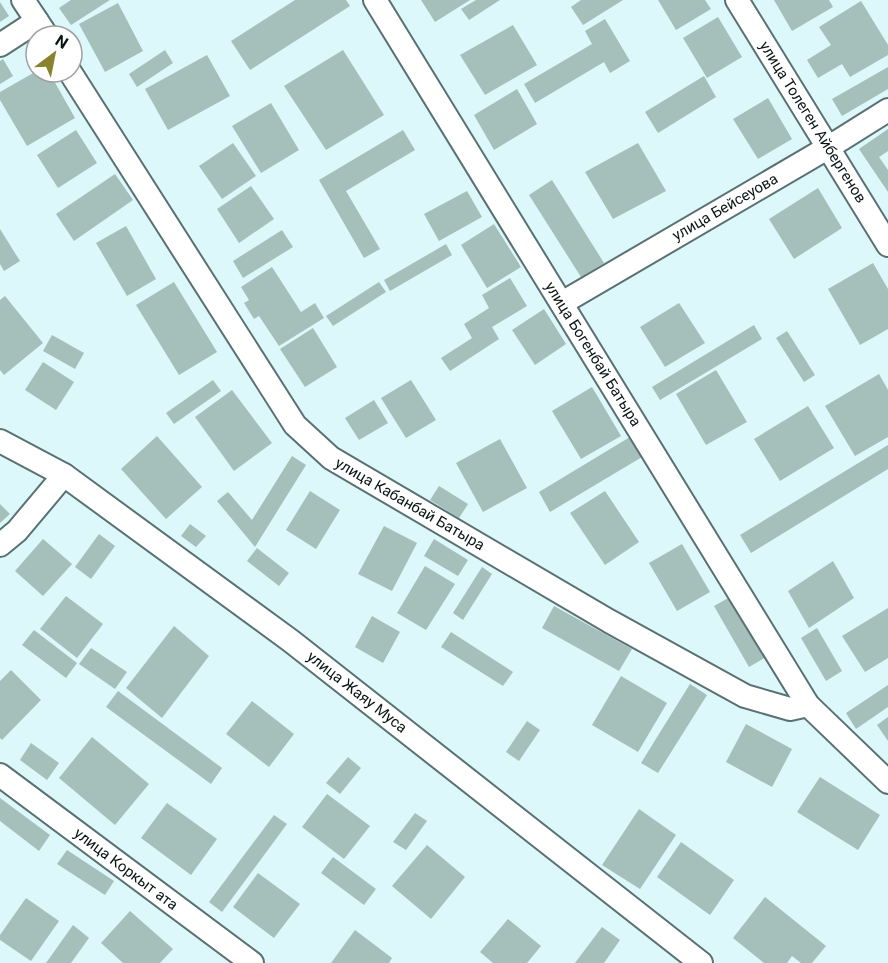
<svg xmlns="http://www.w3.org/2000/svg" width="888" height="963" font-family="Roboto,sans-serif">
<rect width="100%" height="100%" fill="#ddf8fa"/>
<!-- building -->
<g fill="#a5bfba">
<polygon points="71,0 110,0 71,25 59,8"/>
<polygon points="295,0 346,0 350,6 250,70 231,41"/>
<polygon points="421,0 470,0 435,22"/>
<polygon points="476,0 500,0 469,20 461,9"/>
<polygon points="581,0 623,0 583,25 571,7"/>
<polygon points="658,0 705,0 711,9 676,30"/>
<polygon points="774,0 829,0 833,7 792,31"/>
<polygon points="861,1 888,45 888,55 850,77 842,64 818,78 807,60 831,45 819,27"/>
<polygon points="0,2 9,16 0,22"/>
<polygon points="118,3 143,51 105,72 79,24"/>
<polygon points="718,17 742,57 707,78 683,38"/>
<polygon points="605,19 630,61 610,73 604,62 535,103 524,84 592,44 585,31"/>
<polygon points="513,25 537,65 485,95 460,55"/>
<polygon points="165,50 173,63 137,87 129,74"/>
<polygon points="343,50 384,115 326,150 284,86"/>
<polygon points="207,55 230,96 168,130 145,89"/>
<polygon points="3,59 13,76 0,84 0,61"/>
<polygon points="888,67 888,89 842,116 832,99"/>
<polygon points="35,72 49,72 75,118 27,146 0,100 0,92"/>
<polygon points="704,76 716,97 658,133 645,112"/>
<polygon points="517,89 537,124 494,150 474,115"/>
<polygon points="768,98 792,139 758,159 733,119"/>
<polygon points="271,103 299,150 261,173 232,126"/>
<polygon points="888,129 888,151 879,157 888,170 888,192 859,149"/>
<polygon points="76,130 97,163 58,188 37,155"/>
<polygon points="403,130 415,150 346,191 380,249 364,258 319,180"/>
<polygon points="233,143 256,176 222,199 199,166"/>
<polygon points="638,143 666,191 613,219 585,172"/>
<polygon points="115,174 133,200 74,241 56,214"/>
<polygon points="552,180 604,263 581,277 529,195"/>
<polygon points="251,186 274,219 239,243 217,209"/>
<polygon points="818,188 842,228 794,259 769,219"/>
<polygon points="467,191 482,217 439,241 424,214"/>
<polygon points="494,224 521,267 487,288 461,245"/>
<polygon points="126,226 156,279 127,296 96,243"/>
<polygon points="0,229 20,261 4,271 0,264"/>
<polygon points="282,230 293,247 243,278 233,261"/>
<polygon points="446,244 452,255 390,291 384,280"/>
<polygon points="873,263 888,289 888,329 860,345 828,289"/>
<polygon points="272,267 301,312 315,303 324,318 279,346 259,316 254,319 244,303 249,300 241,287"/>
<polygon points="510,278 527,306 492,327 499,339 450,371 441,358 472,338 464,324 489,308 482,295"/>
<polygon points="174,282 217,352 179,375 136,305"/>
<polygon points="379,282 386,292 333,326 326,316"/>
<polygon points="5,296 43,343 4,375 0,370 0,300"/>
<polygon points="679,303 705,343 665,367 640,327"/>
<polygon points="544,309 566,344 535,365 512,330"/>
<polygon points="754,325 762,339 660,400 652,387"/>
<polygon points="313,328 337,367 305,387 280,349"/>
<polygon points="787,331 815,375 804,382 776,338"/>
<polygon points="52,335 84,353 75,369 43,351"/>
<polygon points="43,362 74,382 56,410 25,390"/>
<polygon points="716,370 747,422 706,445 676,394"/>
<polygon points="879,374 888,390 888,437 855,456 825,406"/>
<polygon points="213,380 221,391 174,424 166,413"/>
<polygon points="411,380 436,420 406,438 381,398"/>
<polygon points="592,387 621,436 581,459 552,411"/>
<polygon points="232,390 272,443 234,471 195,417"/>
<polygon points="374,400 388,423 359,440 345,418"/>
<polygon points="808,406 834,448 780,481 754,439"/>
<polygon points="157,436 202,487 166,519 121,469"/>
<polygon points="630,437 642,457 550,512 539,492"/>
<polygon points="500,439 527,488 483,512 456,463"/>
<polygon points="888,445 888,469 751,553 740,535"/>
<polygon points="292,456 306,465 255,547 217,501 228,492 252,520"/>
<polygon points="439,486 468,504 459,518 430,500"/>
<polygon points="310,491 340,510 316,549 286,530"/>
<polygon points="605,491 639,542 605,565 570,513"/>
<polygon points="0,504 10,514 0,523"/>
<polygon points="190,524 206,536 196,547 181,536"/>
<polygon points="384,526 417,543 392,591 358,574"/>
<polygon points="99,534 115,546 91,579 75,567"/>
<polygon points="43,539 72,564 43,596 15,571"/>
<polygon points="434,539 468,560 458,576 424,556"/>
<polygon points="682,544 710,592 677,611 649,563"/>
<polygon points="257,548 289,573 279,586 247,561"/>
<polygon points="833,561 854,598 809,628 788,591"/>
<polygon points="425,566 455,584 426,630 397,613"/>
<polygon points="482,567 492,574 463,620 453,613"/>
<polygon points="66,596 103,624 77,658 40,629"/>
<polygon points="730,597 766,657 749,667 714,606"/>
<polygon points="554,606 632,649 619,671 542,628"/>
<polygon points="888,608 888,658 865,672 842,636"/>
<polygon points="372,616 400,632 383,663 355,647"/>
<polygon points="174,626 209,656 162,718 126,688"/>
<polygon points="817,628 842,671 826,681 801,638"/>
<polygon points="34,630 77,663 66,678 22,645"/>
<polygon points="451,632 513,672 503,686 441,647"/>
<polygon points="91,648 127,672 115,689 79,664"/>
<polygon points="11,670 41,700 2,740 0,738 0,681"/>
<polygon points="621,676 667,703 638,752 592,725"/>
<polygon points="690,684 707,695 658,773 641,763"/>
<polygon points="888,685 888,707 856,729 846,713"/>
<polygon points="118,691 222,768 211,784 106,707"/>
<polygon points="252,701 294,734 269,767 226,734"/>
<polygon points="888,717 888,741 877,725"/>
<polygon points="527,721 540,730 519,761 506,752"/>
<polygon points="746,724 792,749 772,787 726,762"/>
<polygon points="92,737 149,784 115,825 59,778"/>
<polygon points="31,743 59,763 47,780 20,760"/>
<polygon points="348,757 361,768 340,794 326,783"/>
<polygon points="820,777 880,815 858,850 797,812"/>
<polygon points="327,794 370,826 344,859 302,827"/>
<polygon points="0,798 50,835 39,851 0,821"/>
<polygon points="167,803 217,839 191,875 141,838"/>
<polygon points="639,809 676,835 640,889 602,865"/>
<polygon points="415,813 427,821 406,850 393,842"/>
<polygon points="274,815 287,824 222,912 209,902"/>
<polygon points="681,842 734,880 710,915 657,877"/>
<polygon points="427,845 465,877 431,919 392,886"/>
<polygon points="67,850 114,881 105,895 57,864"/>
<polygon points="333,857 376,889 364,905 321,873"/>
<polygon points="258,873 300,904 274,938 233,907"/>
<polygon points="765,897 826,946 812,963 801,963 792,956 787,963 764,963 733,938"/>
<polygon points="26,898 59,921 31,961 0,940 0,935"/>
<polygon points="130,911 173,949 160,963 123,963 101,943"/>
<polygon points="508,919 541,946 527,963 493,963 480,952"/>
<polygon points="73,925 89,938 71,963 46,963"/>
<polygon points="602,927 620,940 604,963 575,963"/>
<polygon points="355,930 392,958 389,963 331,963"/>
</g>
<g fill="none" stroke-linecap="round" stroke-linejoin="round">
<defs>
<g id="minor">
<polyline points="23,0 47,36"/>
<polyline points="375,0 808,705 888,782"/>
<polyline points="737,0 888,245"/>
<polyline points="0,45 37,21"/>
<polyline points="70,72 295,425 331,458 609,621 745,696 790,709 808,705"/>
<polyline points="562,303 829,147 888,110"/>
<polyline points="0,441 64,475 291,641 701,963"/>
<polyline points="0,545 17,531 64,475"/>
<polyline points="0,775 252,963"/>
</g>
</defs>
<!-- minor casing -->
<use href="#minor" stroke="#597173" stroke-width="26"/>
<!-- minor -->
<use href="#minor" stroke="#fff" stroke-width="22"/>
</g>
<g text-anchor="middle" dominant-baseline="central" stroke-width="4.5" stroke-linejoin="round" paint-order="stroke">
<!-- street labels -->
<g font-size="15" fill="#0a1414" stroke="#fff">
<text transform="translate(813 122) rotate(58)">улица Толеген Айбергенов</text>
<text transform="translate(725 207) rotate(-30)">улица Бейсеуова</text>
<text transform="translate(593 354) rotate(58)">улица Богенбай Батыра</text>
<text transform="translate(410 504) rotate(30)">улица Кабанбай Батыра</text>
<text transform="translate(357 692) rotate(38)">улица Жаяу Муса</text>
<text transform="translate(126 869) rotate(37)">улица Коркыт ата</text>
</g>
</g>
<!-- north arrow -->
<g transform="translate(54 54) rotate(32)"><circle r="28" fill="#ffffff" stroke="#9da1a1" stroke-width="1.5"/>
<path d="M0-4.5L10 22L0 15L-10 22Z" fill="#87842d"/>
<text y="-9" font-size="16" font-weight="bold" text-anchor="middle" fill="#0a1414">N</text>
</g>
</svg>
